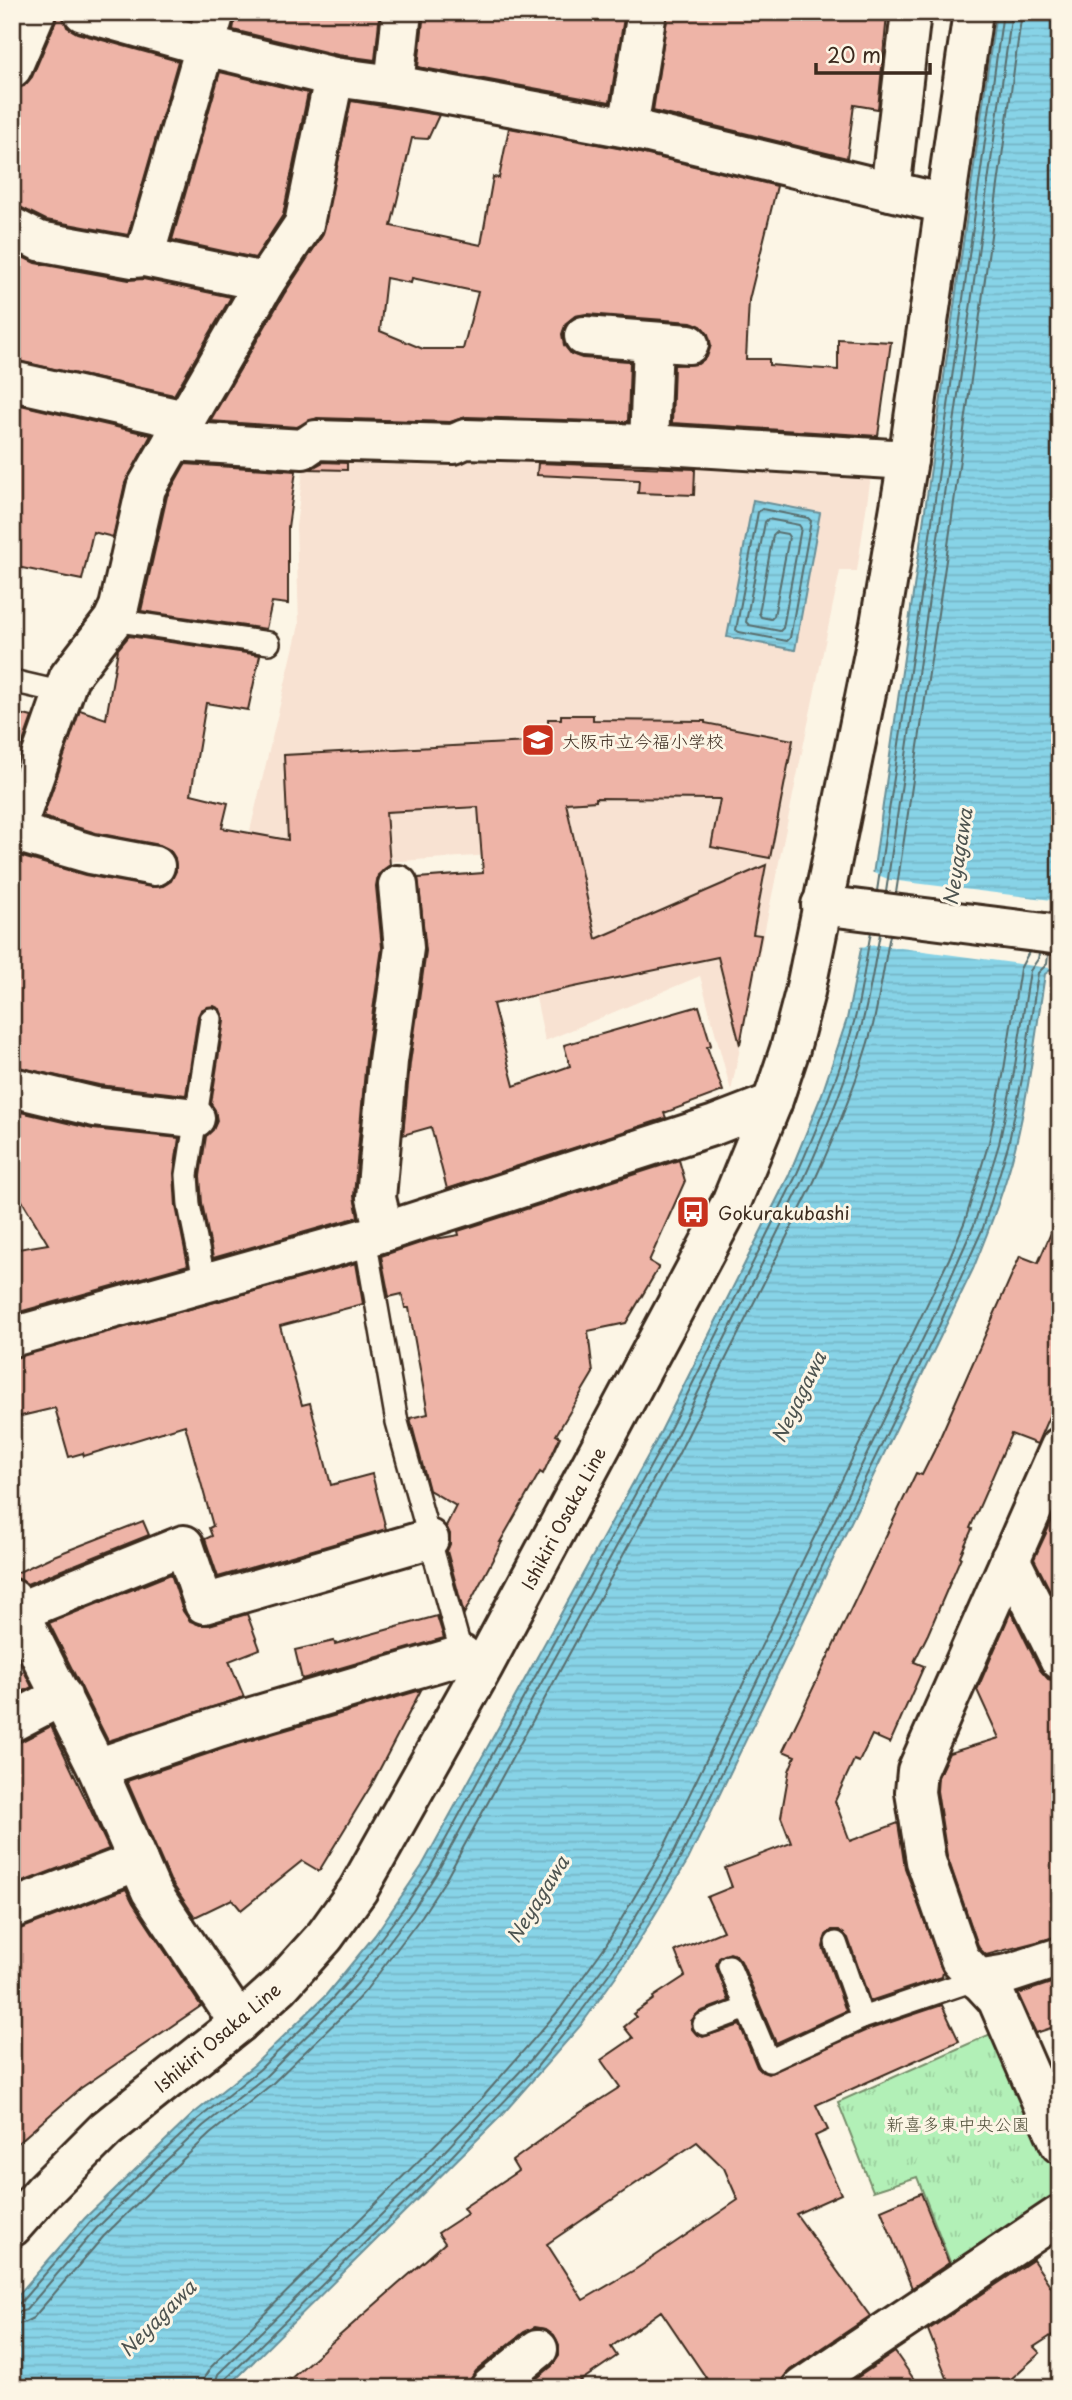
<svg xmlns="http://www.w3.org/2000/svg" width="1072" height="2400" font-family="'Playpen Sans','Klee One',sans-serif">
<defs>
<pattern id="park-tufts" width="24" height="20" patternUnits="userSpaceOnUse" patternTransform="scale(1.75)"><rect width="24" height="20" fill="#b2f0b7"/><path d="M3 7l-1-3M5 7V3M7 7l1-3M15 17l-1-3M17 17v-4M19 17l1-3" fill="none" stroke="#9ace9d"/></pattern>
<pattern id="water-rules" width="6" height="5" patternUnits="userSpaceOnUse" patternTransform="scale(1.75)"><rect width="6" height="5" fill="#87d3e7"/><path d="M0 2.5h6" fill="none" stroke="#75b5c6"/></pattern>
</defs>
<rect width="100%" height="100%" fill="#fcf5e5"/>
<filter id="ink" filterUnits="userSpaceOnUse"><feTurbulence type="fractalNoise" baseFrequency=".0143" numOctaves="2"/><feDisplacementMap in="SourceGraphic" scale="14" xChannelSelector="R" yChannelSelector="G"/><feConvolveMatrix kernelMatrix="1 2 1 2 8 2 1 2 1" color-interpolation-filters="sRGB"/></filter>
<g filter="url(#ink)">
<!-- built -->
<polygon fill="#f8e2d2" points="316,446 861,464 871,476 857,571 840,571 731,1091 700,976 545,1041 506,854 310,867 243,860 299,625 296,526 305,456"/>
<!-- park -->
<polygon fill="url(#park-tufts)" stroke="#768d6a" stroke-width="2" points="995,2032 1028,2115 1059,2181 1056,2199 952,2267 917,2177 873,2191 838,2102"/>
<!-- water -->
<g fill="url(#water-rules)" stroke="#698f97" stroke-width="2">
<path d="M 996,12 L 1060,12 L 1060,902 L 1053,968 L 1045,974 C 1036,1032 1029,1091 1015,1148 C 1005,1189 989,1230 973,1269 L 688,1860 L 628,1959 L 581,2025 L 501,2116 L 227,2388 L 12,2388 L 12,2302 L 85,2218 L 192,2115 L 254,2065 L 326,1995 L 375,1935 L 422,1866 L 655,1443 L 789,1175 L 822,1094 L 847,1019 L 866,924 Z"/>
<polygon points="753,500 820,513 795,650 727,637"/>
</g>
<!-- pier -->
<polygon fill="#fcf5e5" points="869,871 890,880 1060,901 1057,969 879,945 858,947"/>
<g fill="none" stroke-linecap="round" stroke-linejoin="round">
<!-- shore -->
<g stroke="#596e6e" stroke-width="2">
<polygon points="762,509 808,518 811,521 790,638 787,641 739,632 736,630 758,512"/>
<polygon points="768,519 799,525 801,528 783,628 780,631 749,625 746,622 765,522"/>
<polygon points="776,532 787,534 789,537 774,616 771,619 761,617 759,613 773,535"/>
<polyline points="877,891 927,557 1003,12"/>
<polyline points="886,892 935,558 1012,12"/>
<polyline points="896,893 946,560 1022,12"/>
<path d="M 12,2305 L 20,2303 L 90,2222 L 147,2167 L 197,2120 L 259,2070 L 331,2000 L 351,1978 L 406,1905 L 429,1870 L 661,1447 L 795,1178 C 818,1127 839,1075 854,1022 C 862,993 865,962 871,932"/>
<path d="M 12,2314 L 26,2310 L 97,2228 L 153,2173 L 203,2126 L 265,2077 L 337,2006 L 358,1983 L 413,1910 L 436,1874 L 669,1451 L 803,1181 C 826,1131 847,1078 862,1024 C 870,994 874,964 880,934"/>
<path d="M 12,2325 L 23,2323 L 33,2318 L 104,2236 L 160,2181 L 210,2134 L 272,2084 L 345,2013 L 366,1990 L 422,1916 L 446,1879 L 678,1455 L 812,1186 C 836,1134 858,1080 873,1025 C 880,995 884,965 890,935"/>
<polyline points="203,2388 205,2376 211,2367 482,2098 560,2009 606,1945 664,1847 949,1259 965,1221 989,1142 1003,1076 1020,969 1029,952"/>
<polyline points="214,2388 218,2374 425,2172 529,2062 568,2015 615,1951 674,1852 931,1322 974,1225 999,1144 1013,1078 1030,971 1038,959 1039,954"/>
<polyline points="222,2388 225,2380 431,2178 536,2068 575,2020 622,1956 681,1857 939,1326 983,1228 1008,1146 1022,1079 1038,973 1047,964 1048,955"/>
</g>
</g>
<!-- building -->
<g fill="#eeb4a7" stroke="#3b2a1e" stroke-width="2" fill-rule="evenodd">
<polygon points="57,12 62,12 67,27 77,33 178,61 128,235 46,220 22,208 12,205 12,89 24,86 32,77 56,21"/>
<polygon points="165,12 192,12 190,19"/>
<polygon points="236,12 380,12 375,60 338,55 233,30"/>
<polygon points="424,12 625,12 610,102 418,67"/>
<polygon points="668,12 870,12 887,15 878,109 854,105 847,158 653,111"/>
<polygon points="220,72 308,93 283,215 255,258 172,240"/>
<path d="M 351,101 L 439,115 L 428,139 L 412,138 L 391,226 L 481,245 L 493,177 L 499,178 L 509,128 L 623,149 L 777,186 L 749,300 L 746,359 L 769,359 L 769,365 L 838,370 L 838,339 L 891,342 L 878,436 L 672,423 L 674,365 L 698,364 L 707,357 L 711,345 L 708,334 L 701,326 L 691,322 L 586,314 L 575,316 L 566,323 L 562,334 L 564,345 L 571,354 L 582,358 L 630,361 L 628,422 L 466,417 L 450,422 L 317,418 L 297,427 L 210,421 L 284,294 L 322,236 ZM 386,278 L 411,283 L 412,278 L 478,292 L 463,349 L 423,349 L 380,331 Z"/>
<polygon points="12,252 35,263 129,280 143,279 231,297 174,395 12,360"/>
<polygon points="12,403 151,435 125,483 113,537 93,532 82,580 12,566"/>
<polygon points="323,462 347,463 347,470 310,469"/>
<polygon points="538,463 695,469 694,495 638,493 639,480 537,475"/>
<polygon points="185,464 296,471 288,527 288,604 272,602 266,629 141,611 167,496"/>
<polygon points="129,636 260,655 248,710 206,703 191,794 228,803 222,828 288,840 284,755 548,741 548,719 561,719 561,715 593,715 593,720 705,721 705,723 793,740 770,858 711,847 720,799 596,798 596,801 566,803 596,939 766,865 753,934 761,935 740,1045 718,957 493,1004 514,1086 570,1066 564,1045 699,1006 711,1045 707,1047 723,1091 664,1113 666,1118 447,1189 431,1127 403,1135 410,1063 426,951 418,878 483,873 478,807 386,812 390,865 378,875 376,886 382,948 366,1059 354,1196 358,1217 213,1258 202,1203 200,1176 206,1136 213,1130 217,1121 215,1110 211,1104 224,1021 220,1009 214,1006 207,1007 201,1010 198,1016 186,1095 99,1085 12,1066 12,854 85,875 151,887 163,886 171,881 176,871 175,858 170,850 160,845 96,833 43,817 80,710 106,719 118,649"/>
<polygon points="12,712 32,717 12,773"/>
<polygon points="12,1110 93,1129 179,1138 174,1173 176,1206 188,1265 12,1314 12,1250 48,1244 12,1184"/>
<polygon points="679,1160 685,1181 649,1261 659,1267 626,1323 588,1331 593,1373 556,1435 560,1437 543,1474 540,1472 500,1542 502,1542 464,1614 447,1551 450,1544 450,1534 446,1526 456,1506 429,1490 410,1418 428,1414 409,1308 405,1308 402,1294 389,1297 381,1256 429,1240 459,1235 458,1231"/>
<path d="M 1060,1212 L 1060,1391 L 1037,1444 L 1011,1434 L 970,1528 L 972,1529 L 960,1556 L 961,1557 L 928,1634 L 914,1662 L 924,1666 L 890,1743 L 872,1735 L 859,1762 L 854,1760 L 835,1801 L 850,1841 L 898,1823 L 905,1868 L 943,1972 L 942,1977 L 870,2001 L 848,1938 L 839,1930 L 832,1930 L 826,1935 L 823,1947 L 846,2011 L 776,2043 L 741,1961 L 736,1955 L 730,1953 L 719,1958 L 716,1965 L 729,2001 L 699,2012 L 691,2021 L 692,2029 L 696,2034 L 703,2037 L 740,2025 L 757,2067 L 762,2072 L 768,2074 L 867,2030 L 942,2005 L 959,2041 L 816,2105 L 828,2130 L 815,2136 L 841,2194 L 796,2214 L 870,2316 L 790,2370 L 783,2378 L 780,2388 L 713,2388 L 661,2311 L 611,2347 L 617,2356 L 570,2388 L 525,2388 L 552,2366 L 559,2356 L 559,2345 L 554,2335 L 546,2329 L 535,2327 L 524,2332 L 476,2371 L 470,2380 L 469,2388 L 280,2388 L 445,2243 L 438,2233 L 467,2214 L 463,2208 L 518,2171 L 512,2161 L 570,2119 L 620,2087 L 601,2060 L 633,2038 L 624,2027 L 636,2017 L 633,2014 L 654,1999 L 653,1997 L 685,1976 L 675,1951 L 723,1931 L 707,1897 L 732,1887 L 725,1868 L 791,1843 L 781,1817 L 789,1771 L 795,1756 L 783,1751 L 916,1473 L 922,1475 L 934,1451 L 1020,1256 L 1038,1263 ZM 697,2142 L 724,2168 L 738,2200 L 636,2269 L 583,2300 L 547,2244 Z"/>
<polygon points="356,1263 363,1304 280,1326 302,1405 310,1403 331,1485 372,1474 386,1529 218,1577 205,1539 212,1536 209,1528 213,1526 185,1425 84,1456 83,1453 69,1457 55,1408 17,1417 12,1397 12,1358"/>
<polygon points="1060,1507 1060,1610 1034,1559 1054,1516"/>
<polygon points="143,1521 149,1535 27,1584 12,1575 51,1557"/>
<polygon points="171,1574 183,1611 190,1621 200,1625 209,1625 247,1614 260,1649 229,1661 244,1697 108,1741 49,1623"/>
<polygon points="1011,1611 1040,1670 1048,1679 1060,1682 1060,1936 986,1955 979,1948 947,1856 937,1791 938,1777 949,1753 999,1738 977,1690"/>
<polygon points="437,1616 444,1638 302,1679 295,1650 334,1641 335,1644"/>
<polygon points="24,1671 32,1687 12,1697 12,1677"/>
<polygon points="421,1690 372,1784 319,1871 302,1861 241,1910 232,1899 195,1917 170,1880 127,1781 225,1748"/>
<polygon points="51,1726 109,1849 12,1886 12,1744 22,1741"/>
<polygon points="126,1889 133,1903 201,2006 81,2088 12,2148 12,1930 20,1929"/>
<polygon points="1060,1980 1060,2025 1036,2033 1018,1994"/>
<polygon points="921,2193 949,2263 912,2288 881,2210"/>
<polygon points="1033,2260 1060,2300 1060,2330 1034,2347 1040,2353 1001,2388 951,2388 928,2330"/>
<polygon points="895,2352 920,2388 842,2388"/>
</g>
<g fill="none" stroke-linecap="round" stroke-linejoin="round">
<defs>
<g id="lane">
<polyline points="113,620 269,643"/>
<polyline points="12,681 64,693"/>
<polyline points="365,1238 397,1422 462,1655 468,1659"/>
<polyline points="205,1283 189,1205 187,1175 211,1019"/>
<polyline points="836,1943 862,2018"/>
<polyline points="729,1966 769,2061 862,2018 977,1979"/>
<polyline points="704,2024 747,2008"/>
</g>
<g id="street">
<polyline points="83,12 205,46 334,77 394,85 628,128 945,204"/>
<polyline points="12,68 36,12"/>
<polyline points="394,85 402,12"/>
<polyline points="628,128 647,12"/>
<polyline points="890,191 911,12"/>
<polyline points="12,227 39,241 133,258 144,257 265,282"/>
<polyline points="144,257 215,12"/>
<polyline points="584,336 689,344"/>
<polyline points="12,381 185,420"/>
<polyline points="173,441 303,449 316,440 454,444 465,439 649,444 908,460"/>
<polyline points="649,444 653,342"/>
<polyline points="12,826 21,814 69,677 113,620 119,607 146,488 265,282 304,224 334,77"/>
<polyline points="12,831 91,854 155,866"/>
<polyline points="12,1087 95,1107 195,1118"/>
<polyline points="384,1232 376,1198 388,1061 404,948 398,885"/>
<polyline points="12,1337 365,1238 715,1125 772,1103"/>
<polyline points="1060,1447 917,1771 915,1792 926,1861 960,1959 997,1999 1060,2144"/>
<polyline points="1010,1559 1060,1660"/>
<polyline points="12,1599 97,1768 151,1891 239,2023"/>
<polyline points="20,1611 184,1545 204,1604 429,1539"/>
<polyline points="12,1722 62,1696"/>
<polyline points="97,1768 218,1727 462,1655"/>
<polyline points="12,1909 138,1861"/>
<polyline points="977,1979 1008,1974 1060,1957"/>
<polyline points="490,2388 538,2349"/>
<polyline points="802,2388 1060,2215"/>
</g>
<g id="secondary">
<polyline points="821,905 1060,935"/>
<polyline points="12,2227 43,2192 106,2129 239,2023 279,1987 325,1936 358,1890 483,1667 731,1203 772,1103 790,1049 805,992 880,624 908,460 973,12"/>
</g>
</defs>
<!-- lane casing -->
<use href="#lane" stroke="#3b2a1e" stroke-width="26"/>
<!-- street casing -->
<use href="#street" stroke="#3b2a1e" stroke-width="44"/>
<!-- secondary casing -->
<use href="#secondary" stroke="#3b2a1e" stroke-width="44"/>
<!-- lane -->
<use href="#lane" stroke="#fcf5e5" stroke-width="21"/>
<!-- street -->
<use href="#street" stroke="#fcf5e5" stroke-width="38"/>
<!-- secondary -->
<use href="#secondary" stroke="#fcf5e5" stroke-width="38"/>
</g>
</g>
<!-- icons -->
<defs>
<symbol id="school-square" viewBox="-11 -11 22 22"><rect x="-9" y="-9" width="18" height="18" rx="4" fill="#c8321e" stroke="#fcf5e5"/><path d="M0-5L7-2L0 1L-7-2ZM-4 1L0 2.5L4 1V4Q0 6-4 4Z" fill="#fff"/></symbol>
<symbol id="bus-square" viewBox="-11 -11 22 22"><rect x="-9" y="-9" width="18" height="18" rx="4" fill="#c8321e" stroke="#fcf5e5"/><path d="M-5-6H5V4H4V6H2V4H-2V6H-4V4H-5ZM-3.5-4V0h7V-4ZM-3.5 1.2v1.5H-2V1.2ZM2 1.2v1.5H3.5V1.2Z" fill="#fff"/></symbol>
</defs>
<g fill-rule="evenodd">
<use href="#school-square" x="519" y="721" width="38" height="38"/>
<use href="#bus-square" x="674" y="1193" width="38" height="38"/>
</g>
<g text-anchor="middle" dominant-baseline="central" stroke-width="6" stroke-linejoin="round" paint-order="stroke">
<!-- poi labels -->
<g font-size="18" fill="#3b2a1e" stroke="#fcf5e5" text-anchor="start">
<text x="562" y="740">大阪市立今福小学校</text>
<text x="718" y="1212">Gokurakubashi</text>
</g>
<!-- street labels -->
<g font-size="18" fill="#3b2a1e" stroke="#fcf5e5">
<text transform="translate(563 1518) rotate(-62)">Ishikiri Osaka Line</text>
<text transform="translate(217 2037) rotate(-40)">Ishikiri Osaka Line</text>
</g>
<!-- park labels -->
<g font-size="18" fill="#53523d" stroke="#fcf5e5">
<text x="958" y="2123">新喜多東中央公園</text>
</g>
<!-- water labels -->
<g font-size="19" font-style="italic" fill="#4e5450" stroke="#fcf5e5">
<text transform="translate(957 857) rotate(-81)">Neyagawa</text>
<text transform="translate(798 1397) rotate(-64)">Neyagawa</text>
<text transform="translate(537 1899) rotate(-58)">Neyagawa</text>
<text transform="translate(157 2318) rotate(-45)">Neyagawa</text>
</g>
</g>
<!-- margin -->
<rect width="1072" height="2400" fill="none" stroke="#fcf5e5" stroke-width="42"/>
<rect x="21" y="21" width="1030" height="2358" fill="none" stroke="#3b2a1e" stroke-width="2.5" filter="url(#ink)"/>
<!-- scale -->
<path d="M816 63v10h114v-10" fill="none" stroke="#3b2a1e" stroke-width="3.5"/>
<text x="827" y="63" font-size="21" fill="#3b2a1e" stroke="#fcf5e5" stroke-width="5" paint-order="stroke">20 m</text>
</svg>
